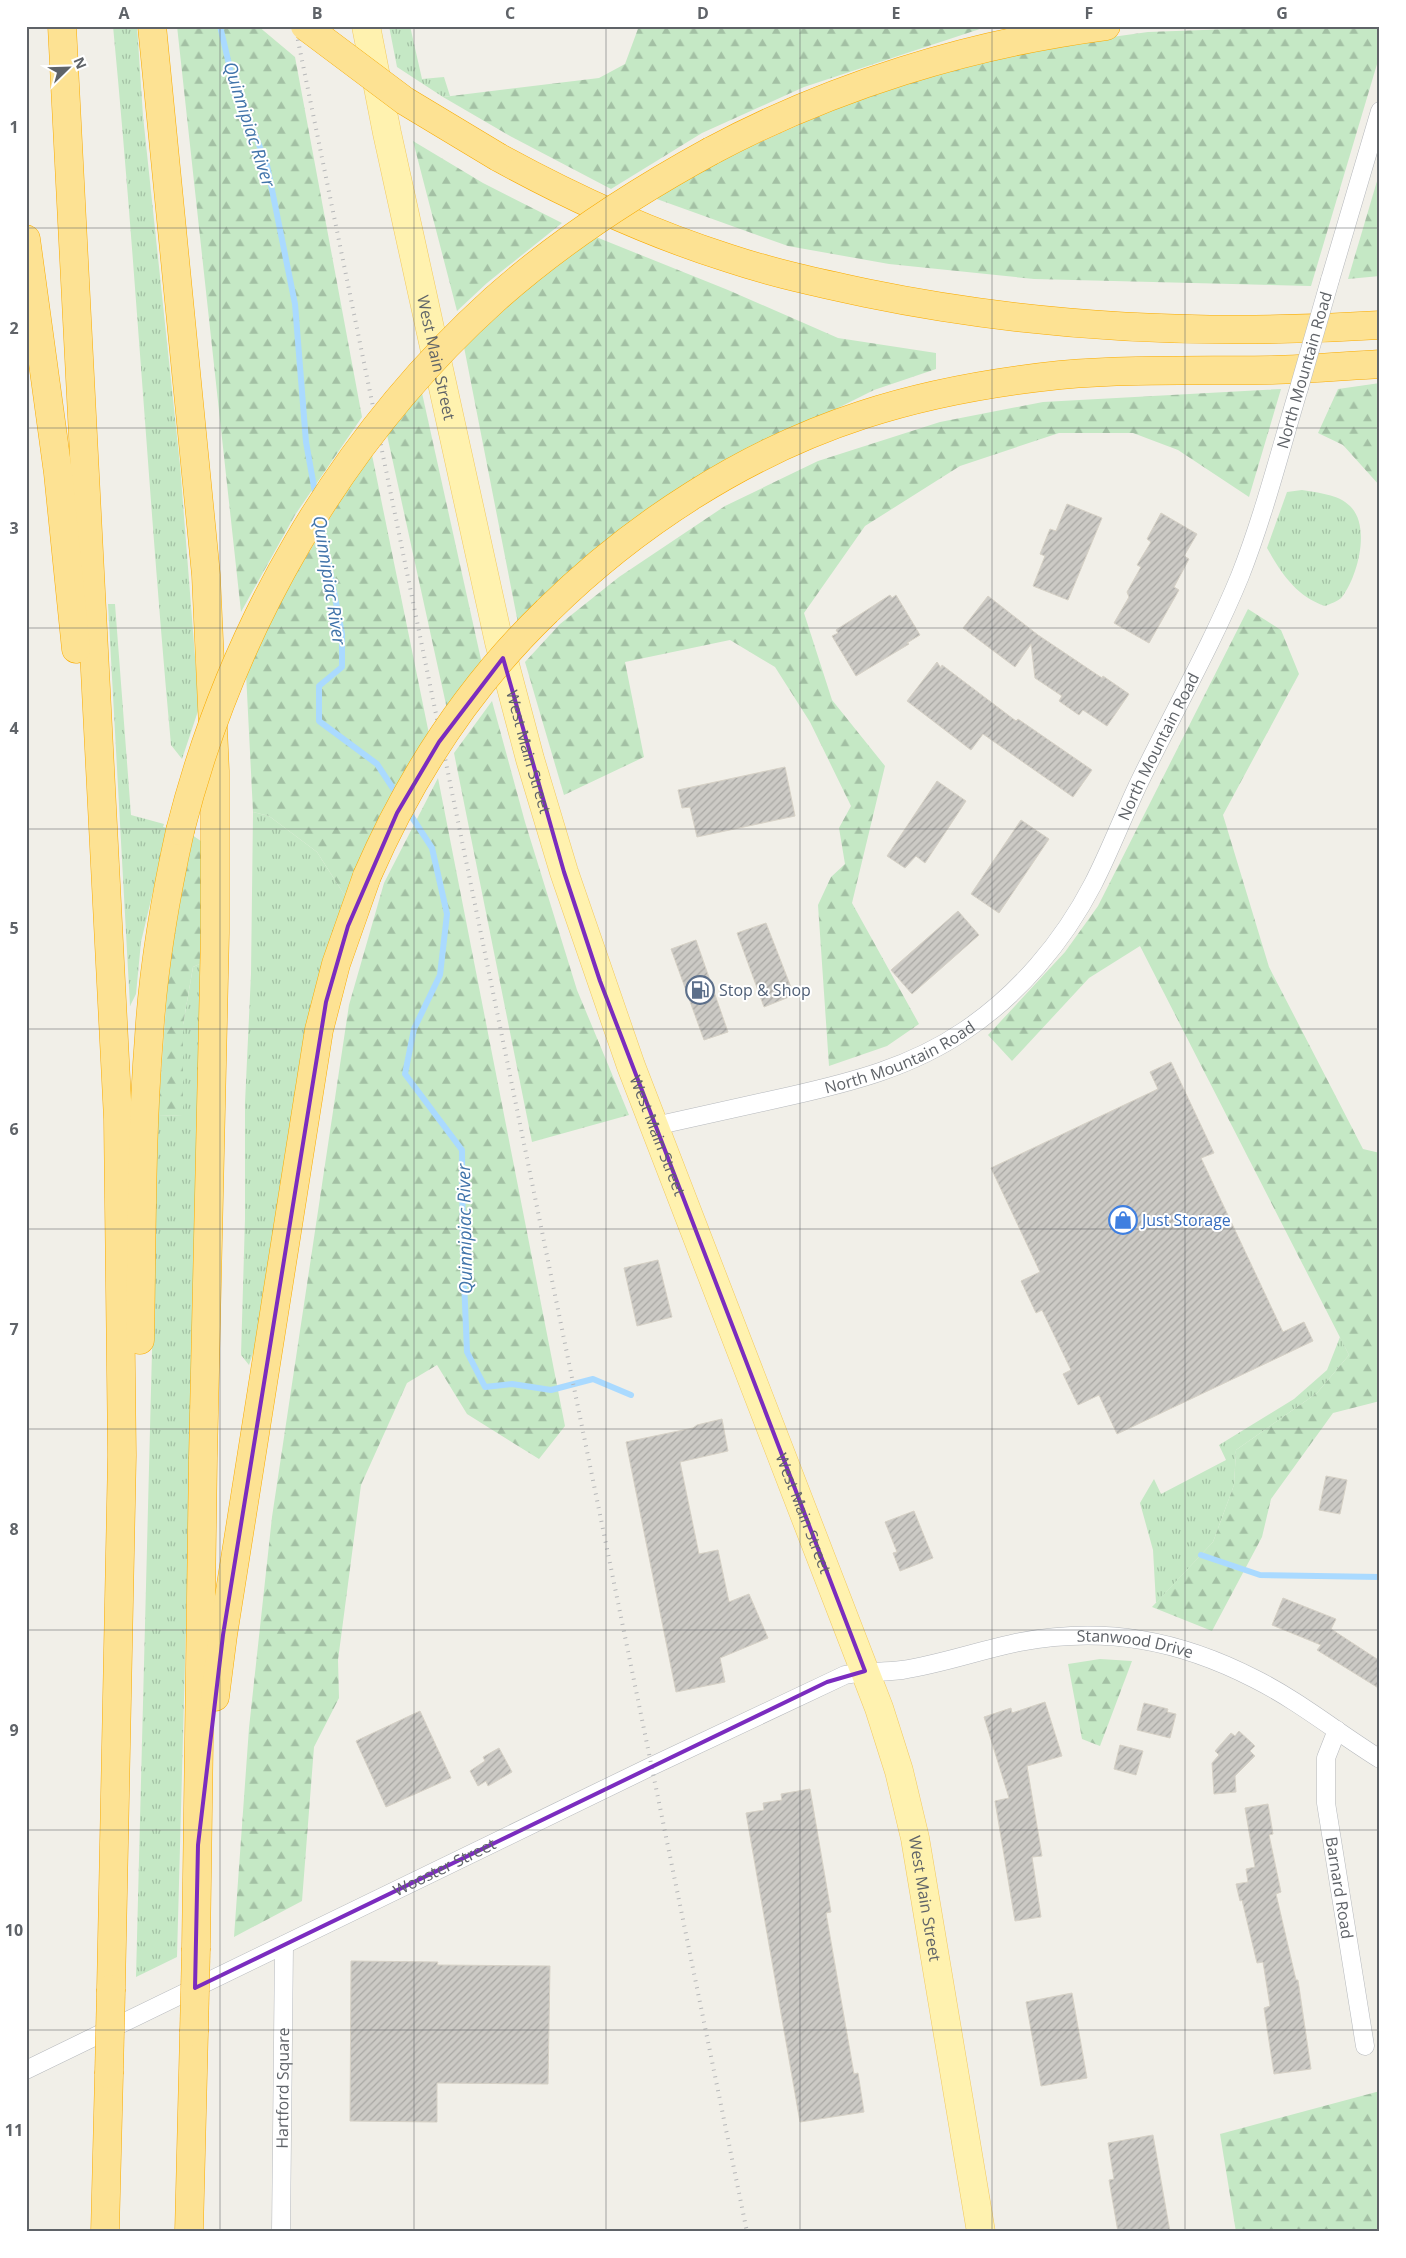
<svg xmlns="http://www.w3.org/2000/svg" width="1406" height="2258" font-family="'Open Sans',sans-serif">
<defs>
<pattern id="grass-tufts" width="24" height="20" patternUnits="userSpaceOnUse" patternTransform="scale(1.25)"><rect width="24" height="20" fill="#c5e8c5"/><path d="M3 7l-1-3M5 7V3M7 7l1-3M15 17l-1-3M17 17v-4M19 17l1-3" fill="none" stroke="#a3c0a4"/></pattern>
<pattern id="forest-firs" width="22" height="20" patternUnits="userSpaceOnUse" patternTransform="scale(1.25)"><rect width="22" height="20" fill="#c5e8c5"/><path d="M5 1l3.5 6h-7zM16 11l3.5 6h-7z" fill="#a3c0a4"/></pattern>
<pattern id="building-hatch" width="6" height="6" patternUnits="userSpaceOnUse" patternTransform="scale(1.25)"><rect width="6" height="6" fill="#cccac5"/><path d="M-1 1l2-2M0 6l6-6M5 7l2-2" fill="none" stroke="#a9a8a4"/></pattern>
</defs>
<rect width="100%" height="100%" fill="#f1efe8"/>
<!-- grass -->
<g fill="url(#grass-tufts)">
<path d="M 113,26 L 137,26 L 143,116 L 180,465 L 199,708 L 182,759 L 171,745 C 149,506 136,266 113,26 Z"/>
<polygon points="389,26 410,26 422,79 444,77 450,96 443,97 397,67"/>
<path d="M 1302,490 C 1318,493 1338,494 1350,506 C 1371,526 1358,576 1342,597 C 1339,601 1330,604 1325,606 C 1296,596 1282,574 1267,548 L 1287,492 Z"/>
<polygon points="108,604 115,604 131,815 164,824 163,827 168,828 141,942 136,994 130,1006"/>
<polygon points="253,812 269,816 317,852 347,899 262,1326 249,1365 241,1355 245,1219 245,1103 251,974"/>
<polygon points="204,962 177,1957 136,1977 158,1116 182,1115 183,1025 193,967"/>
<polygon points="1340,1337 1349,1355 1317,1393 1236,1450 1234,1485 1213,1542 1156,1603 1153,1550 1140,1503 1154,1479 1161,1494 1226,1460 1219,1445 1294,1399 1327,1370"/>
</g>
<!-- forest -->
<g fill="url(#forest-firs)">
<polygon points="177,26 258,26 295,57 362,417 295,515 241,612"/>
<polygon points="639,26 989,26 804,87 702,133 611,189 510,136 443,97 599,78 625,64"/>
<polygon points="1310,26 1380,26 1380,54 1311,286 1034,279 889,264 788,246 654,198 716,162 839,107 936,73 1040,47 1148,32"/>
<polygon points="413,141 483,183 562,223 487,283 457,311"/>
<polygon points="1380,171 1380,276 1348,279"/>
<polygon points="596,237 728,290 838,338 936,353 936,369 874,390 784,435 518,623 464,347 528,288"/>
<polygon points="1380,383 1380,486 1343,445 1318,433 1338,389"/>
<polygon points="1281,389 1249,497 1178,450 1133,433 1059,433 960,466 865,526 804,613 832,700 885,766 852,903 919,1024 887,1046 829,1066 818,905 831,877 845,864 839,828 851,806 810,722 775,667 730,640 625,662 644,757 564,795 525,662 560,624 619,577 725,506 818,461 940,422 1043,402"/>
<polygon points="422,393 482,664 447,709 387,435"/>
<polygon points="372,455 429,734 347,899 317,852 269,816 253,812 246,673 284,593 345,493"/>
<polygon points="1248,609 1281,630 1299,674 1223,815 1269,967 1363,1149 1380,1153 1380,1401 1333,1413 1271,1499 1262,1537 1212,1631 1152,1607 1213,1542 1234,1485 1236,1450 1317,1393 1349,1355 1140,946 1089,978 1012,1061 988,1035 1065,952 1098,906"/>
<polygon points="492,701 525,822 577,990 629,1115 532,1142 454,753"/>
<polygon points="438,778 565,1426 539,1459 467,1414 437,1365 407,1383 361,1485 338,1660 339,1698 314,1747 302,1901 234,1937 249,1728 272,1517 349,1005 384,883"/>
<polygon points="192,835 201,841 204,962 193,967 183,1025 183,1115 158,1116 167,992 173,938"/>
<polygon points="1100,1659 1132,1661 1100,1746 1082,1739 1068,1664"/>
<polygon points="1380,2091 1380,2232 1236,2232 1220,2134"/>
</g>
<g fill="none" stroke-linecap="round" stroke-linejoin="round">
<!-- stream -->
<g stroke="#aadaff" stroke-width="6">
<polyline points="220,26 232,77 267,165 295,304 306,442 316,498"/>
<polyline points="321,523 342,634 342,667 319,686 319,721 377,764 398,796"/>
<polyline points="408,811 432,848 447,914 440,975 414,1029 405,1074 462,1150 463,1256 467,1352 485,1387 512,1384 551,1390 593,1379 631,1395"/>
<polyline points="1201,1555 1260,1575 1380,1577"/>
</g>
</g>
<!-- building -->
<g fill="url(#building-hatch)" stroke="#d6d1c6">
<polygon points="1067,504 1102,518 1068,600 1033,586 1045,556 1040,554 1050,529 1056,531"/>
<polygon points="1161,513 1197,534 1184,556 1189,559 1174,587 1179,590 1149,643 1114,623 1129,597 1127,592 1141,567 1137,565 1151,542 1147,539"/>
<polygon points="890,595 892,598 896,595 920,635 907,643 909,644 856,676 832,636 838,633 836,630"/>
<polygon points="988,596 1038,635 1102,678 1103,676 1129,694 1107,726 1083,710 1079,715 1059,701 1062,696 1035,678 1031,644 1015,667 963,628"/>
<polygon points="937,662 941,668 942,665 1016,721 1018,719 1092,770 1073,797 983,734 971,750 907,701"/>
<polygon points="785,767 795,816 697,837 690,807 682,808 678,790"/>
<polygon points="937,781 966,801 925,863 916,856 905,868 887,856"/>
<polygon points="1021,820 1049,839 999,913 971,894"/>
<polygon points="958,911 979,935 912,994 891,970"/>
<polygon points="766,923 794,995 764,1007 737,933"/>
<polygon points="696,940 728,1032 704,1040 671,949"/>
<polygon points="1171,1062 1214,1153 1201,1158 1283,1332 1304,1322 1313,1341 1117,1434 1099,1395 1078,1405 1063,1374 1071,1370 1042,1310 1036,1313 1021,1281 1040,1272 991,1168 1158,1089 1150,1072"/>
<polygon points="658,1260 672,1317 637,1326 624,1268"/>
<polygon points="722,1419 728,1451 680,1462 699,1554 718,1550 729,1602 749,1594 768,1638 720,1658 725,1682 676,1692 626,1442 693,1428 697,1425"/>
<polygon points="1326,1476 1347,1480 1340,1514 1319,1510"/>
<polygon points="914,1511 933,1558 900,1571 893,1553 897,1552 885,1522"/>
<polygon points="1283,1598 1336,1619 1331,1629 1380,1661 1380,1689 1317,1650 1321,1645 1272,1625"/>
<polygon points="1045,1702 1062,1756 1027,1766 1042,1856 1032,1857 1041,1917 1015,1921 995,1801 1009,1798 984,1717 1011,1708 1012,1713"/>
<polygon points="1144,1703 1168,1709 1167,1712 1176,1714 1170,1738 1137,1730"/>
<polygon points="420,1711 451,1778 386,1807 356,1741"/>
<polygon points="1239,1731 1255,1746 1250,1751 1255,1756 1235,1776 1236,1792 1214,1794 1212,1763 1219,1755 1215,1751 1231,1733 1235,1736"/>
<polygon points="1120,1745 1143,1751 1136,1775 1114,1769"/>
<polygon points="499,1748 512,1772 488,1786 486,1781 478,1786 470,1771 485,1761 483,1757"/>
<polygon points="810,1789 831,1912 826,1913 854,2074 858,2073 864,2112 800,2122 746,1813 764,1810 763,1803 782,1800 781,1794"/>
<polygon points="1268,1804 1273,1834 1269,1835 1281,1892 1276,1894 1296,1980 1298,1980 1311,2069 1274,2074 1264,2008 1270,2006 1263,1962 1257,1963 1242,1900 1240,1901 1236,1884 1248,1882 1246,1869 1255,1867 1245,1808"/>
<polygon points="351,1961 438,1962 437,1965 550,1966 548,2084 437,2083 437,2122 350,2121"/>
<polygon points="1072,1993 1087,2078 1041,2086 1026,2002"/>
<polygon points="1153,2135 1170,2232 1118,2232 1109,2180 1114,2179 1108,2143"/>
</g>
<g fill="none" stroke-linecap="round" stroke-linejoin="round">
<defs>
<g id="minor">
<polyline points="1330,280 1380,111"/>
<path id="s1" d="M 655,1126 C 700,1116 745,1106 790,1096 C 852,1082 911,1067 964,1031 C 1018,995 1063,942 1093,884 C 1109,853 1122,819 1137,787 C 1171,716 1210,649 1240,576 C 1264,515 1280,451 1299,388"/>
<path id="s2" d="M 1337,1730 L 1326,1758 L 1326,1803 L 1365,2046"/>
<path id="s3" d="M 26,2070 L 652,1766 L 845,1675 C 866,1670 882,1673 902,1670 C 942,1664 980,1650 1020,1642 C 1105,1626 1179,1640 1255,1679 C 1299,1701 1338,1733 1380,1759"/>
<path id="s4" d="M 281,2232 L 284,1945"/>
</g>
<g id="primary">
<path id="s5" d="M 366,26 L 387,133 L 499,642 L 530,759 L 564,872 L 631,1066 L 879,1708 L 899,1771 L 915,1838 L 981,2232"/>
</g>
<g id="motorway">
<polyline points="62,26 118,1119 122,1455 111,1989"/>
<polyline points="152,26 206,575 215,771 215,933 203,1458 196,1948"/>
<path d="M 711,151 C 833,86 969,44 1106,26"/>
<path d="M 498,157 C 571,197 649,233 728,258 C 773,273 819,283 866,293 C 1035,328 1207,336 1380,325"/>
<polyline points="26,239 58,473 76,649"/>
<path d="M 547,611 C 634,525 745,453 862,415 C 926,394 993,382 1060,375 C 1130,369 1201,371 1272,370 C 1308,369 1344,366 1380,364"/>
<path d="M 140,1340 C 142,1239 141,1137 149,1037 C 153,968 165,899 180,831"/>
<polyline points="215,1697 223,1635 319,1030 336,964 367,876"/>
<polyline points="105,2232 109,2074"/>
<polyline points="189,2232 194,2032"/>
</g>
</defs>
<!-- minor casing -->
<use href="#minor" stroke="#b5b8bc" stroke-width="19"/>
<!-- primary casing -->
<use href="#primary" stroke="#f2c960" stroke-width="29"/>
<!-- motorway casing -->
<use href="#motorway" stroke="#f9ab00" stroke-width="29"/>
<!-- minor -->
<use href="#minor" stroke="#fff" stroke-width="18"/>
<!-- primary -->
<use href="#primary" stroke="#fff2af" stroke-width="28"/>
<!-- motorway -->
<use href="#motorway" stroke="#fde293" stroke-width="28"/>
<!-- rail -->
<polyline stroke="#b6b7b8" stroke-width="4" stroke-dasharray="1 6" stroke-linecap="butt" points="295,26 747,2232"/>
<defs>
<polyline id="minor-bridge" points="1299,388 1330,280"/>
<g id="motorway-bridge">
<polyline points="305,26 405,101 498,157"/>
<path d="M 180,831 C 231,629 339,440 494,300 C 560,241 634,193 711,151"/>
<path d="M 367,876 C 410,777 469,686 547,611"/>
<polyline points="194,2032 196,1948"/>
<polyline points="109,2074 111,1989"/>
</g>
</defs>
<!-- minor-bridge casing -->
<use href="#minor-bridge" stroke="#b5b8bc" stroke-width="19" stroke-linecap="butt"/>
<!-- motorway-bridge casing -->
<use href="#motorway-bridge" stroke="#f9ab00" stroke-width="29" stroke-linecap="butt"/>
<!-- minor-bridge -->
<use href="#minor-bridge" stroke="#fff" stroke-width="18"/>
<!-- motorway-bridge -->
<use href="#motorway-bridge" stroke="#fde293" stroke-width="28"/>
</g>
<!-- marked area -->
<path fill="none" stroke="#7b2cbf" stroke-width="4" stroke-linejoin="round" d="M 503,658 L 564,872 L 600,981 L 865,1671 L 827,1682 L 195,1988 L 198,1845 L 223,1635 L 326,1002 L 348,926 L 397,813 L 439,742 Z"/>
<!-- grid -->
<path fill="none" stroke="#5f6368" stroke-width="1" stroke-opacity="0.55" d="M 220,26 L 220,2232M 414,26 L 414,2232M 606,26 L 606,2232M 800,26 L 800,2232M 992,26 L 992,2232M 1185,26 L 1185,2232M 26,228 L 1380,228M 26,428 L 1380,428M 26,628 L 1380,628M 26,829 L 1380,829M 26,1029 L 1380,1029M 26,1229 L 1380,1229M 26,1429 L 1380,1429M 26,1630 L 1380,1630M 26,1830 L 1380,1830M 26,2030 L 1380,2030"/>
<!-- icons -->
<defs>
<symbol id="fuel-ring" viewBox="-11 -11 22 22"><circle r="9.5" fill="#fff" stroke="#5c6f8a" stroke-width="1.5"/><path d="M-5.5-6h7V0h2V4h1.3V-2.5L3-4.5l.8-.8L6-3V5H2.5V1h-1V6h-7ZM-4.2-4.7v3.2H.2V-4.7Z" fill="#5c6f8a"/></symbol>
<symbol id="shop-ring" viewBox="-11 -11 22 22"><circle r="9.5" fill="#fff" stroke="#3f7fe0" stroke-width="1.5"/><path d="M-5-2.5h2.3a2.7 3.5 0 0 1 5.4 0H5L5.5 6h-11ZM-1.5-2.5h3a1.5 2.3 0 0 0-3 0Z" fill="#3f7fe0"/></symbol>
</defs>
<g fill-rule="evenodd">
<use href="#fuel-ring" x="684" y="974" width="32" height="32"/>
<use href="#shop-ring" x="1107" y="1204" width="32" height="32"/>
</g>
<g text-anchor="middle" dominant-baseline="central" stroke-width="4" stroke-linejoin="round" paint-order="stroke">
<!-- street labels -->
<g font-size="16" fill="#5f6368" stroke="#fff">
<text stroke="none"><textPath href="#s5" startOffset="339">West Main Street</textPath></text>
<text transform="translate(1304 370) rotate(-74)">North Mountain Road</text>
<text stroke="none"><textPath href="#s1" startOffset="675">North Mountain Road</textPath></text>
<text stroke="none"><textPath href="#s5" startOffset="744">West Main Street</textPath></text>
<text stroke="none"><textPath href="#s1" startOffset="255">North Mountain Road</textPath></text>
<text stroke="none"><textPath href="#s5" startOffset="1149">West Main Street</textPath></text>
<text stroke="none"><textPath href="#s5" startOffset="1554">West Main Street</textPath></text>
<text stroke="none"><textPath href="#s3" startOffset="1204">Stanwood Drive</textPath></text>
<text stroke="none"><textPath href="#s3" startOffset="465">Wooster Street</textPath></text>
<text stroke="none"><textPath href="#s2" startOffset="161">Barnard Road</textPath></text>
<text stroke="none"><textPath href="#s5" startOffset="1959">West Main Street</textPath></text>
<text stroke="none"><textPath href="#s4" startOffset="144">Hartford Square</textPath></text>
</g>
<!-- service labels -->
<g font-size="16" fill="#4e5e75" stroke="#fff" text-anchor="start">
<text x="719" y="990">Stop &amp; Shop</text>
</g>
<!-- shop labels -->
<g font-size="16" fill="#366cbe" stroke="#fff" text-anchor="start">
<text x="1142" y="1220">Just Storage</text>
</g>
<!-- water labels -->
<g font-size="18" font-style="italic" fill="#4174aa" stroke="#fff">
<text transform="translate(250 124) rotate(72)">Quinnipiac River</text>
<text transform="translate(330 580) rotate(81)">Quinnipiac River</text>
<text transform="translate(464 1229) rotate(-91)">Quinnipiac River</text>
</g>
</g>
<!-- border -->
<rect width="1406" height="2258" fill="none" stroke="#ffffff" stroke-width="55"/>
<!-- north arrow -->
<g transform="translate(68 68) rotate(67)" stroke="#ffffff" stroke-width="4" paint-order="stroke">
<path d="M0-4L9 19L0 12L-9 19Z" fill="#5f6368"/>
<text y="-8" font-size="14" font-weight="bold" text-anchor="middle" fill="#5f6368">N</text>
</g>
<rect x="28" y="28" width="1350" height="2202" fill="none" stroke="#5f6368" stroke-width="2"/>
<g font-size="16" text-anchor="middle" font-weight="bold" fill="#5f6368">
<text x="124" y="19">A</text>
<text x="317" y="19">B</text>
<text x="510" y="19">C</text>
<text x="703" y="19">D</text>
<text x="896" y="19">E</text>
<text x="1089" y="19">F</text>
<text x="1282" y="19">G</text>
<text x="14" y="133">1</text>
<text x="14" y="334">2</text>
<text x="14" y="534">3</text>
<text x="14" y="734">4</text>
<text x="14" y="934">5</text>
<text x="14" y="1135">6</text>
<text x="14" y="1335">7</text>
<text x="14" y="1535">8</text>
<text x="14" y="1736">9</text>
<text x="14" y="1936">10</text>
<text x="14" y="2136">11</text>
</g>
</svg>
